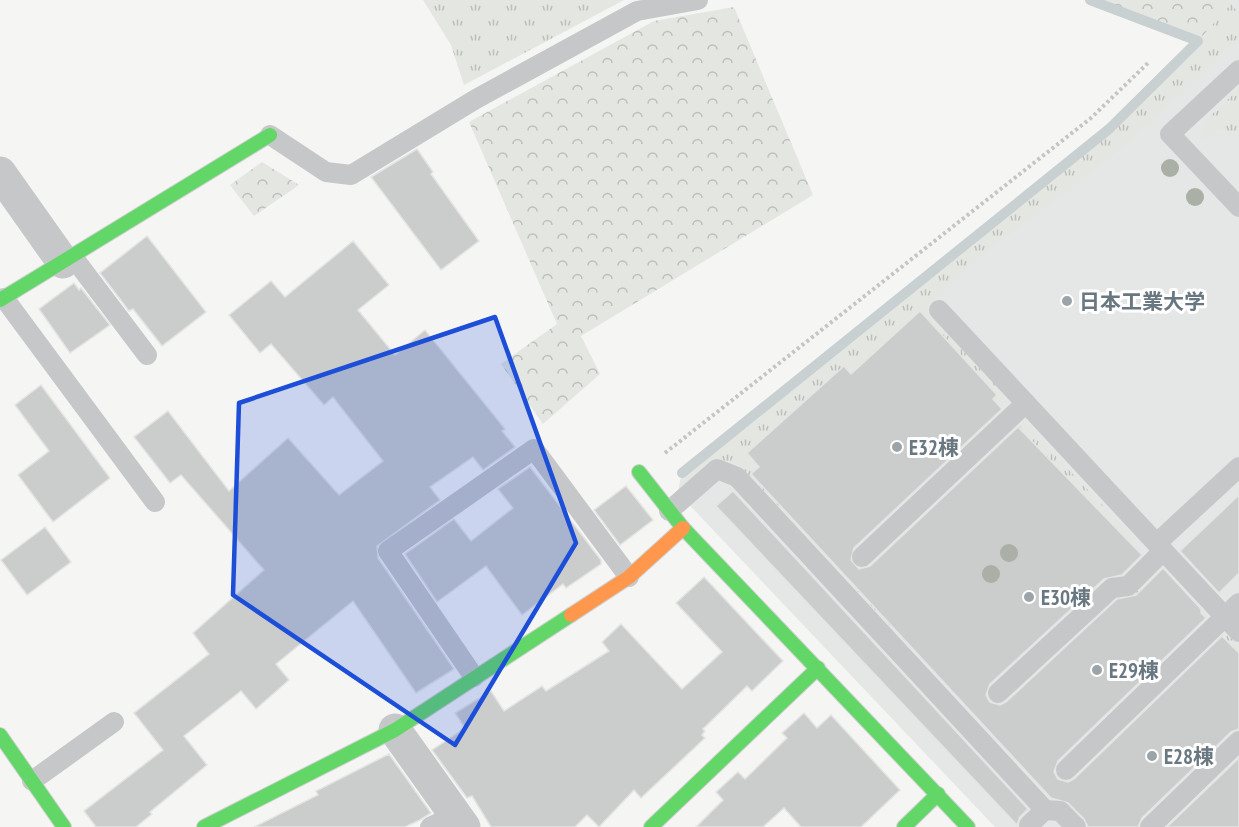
<svg xmlns="http://www.w3.org/2000/svg" width="1239" height="827" font-family="'PT Sans Narrow','Noto Sans JP',sans-serif">
<defs>
<pattern id="grass-tufts" width="24" height="20" patternUnits="userSpaceOnUse" patternTransform="scale(1.5)"><rect width="24" height="20" fill="#e4e6e2"/><path d="M3 7l-1-3M5 7V3M7 7l1-3M15 17l-1-3M17 17v-4M19 17l1-3" fill="none" stroke="#bdbfbc"/></pattern>
<pattern id="forest-crowns" width="20" height="18" patternUnits="userSpaceOnUse" patternTransform="scale(1.5)"><rect width="20" height="18" fill="#e4e6e2"/><path d="M2 6a3 3 0 1 1 6 0M12 15a3 3 0 1 1 6 0" fill="none" stroke="#bdbfbc"/></pattern>
</defs>
<rect width="100%" height="100%" fill="#f5f5f4"/>
<!-- built -->
<polygon fill="#e5e6e6" points="1090,0 1239,0 1239,827 995,827 678,493 682,473 1109,129 1198,41"/>
<!-- grass -->
<g fill="url(#grass-tufts)">
<polygon points="423,0 624,0 464,85 451,45"/>
<polygon points="1090,0 1227,0 1239,13 1239,37 1124,146 977,259 924,309 1006,396 843,548 866,574 1024,423 1136,540 976,692 997,714 1159,564 1205,613 1044,768 1065,790 1228,634 1239,646 1239,721 1130,827 1086,827 1060,800 1051,798 745,471 722,461 678,493 682,473 1109,129 1198,41"/>
<polygon points="1239,89 1239,133 1216,129 1203,142 1206,120"/>
</g>
<!-- forest -->
<g fill="url(#forest-crowns)">
<polygon points="1090,0 1227,0 1231,4 1198,41"/>
<polygon points="734,7 813,195 581,336 600,374 543,424 501,364 557,324 469,122 654,21"/>
<polygon points="262,162 299,185 254,216 230,185"/>
</g>
<g fill="none" stroke-linecap="round" stroke-linejoin="round">
<!-- stream -->
<polyline stroke="#c8d0d2" stroke-width="10" points="682,473 1109,129 1198,41 1090,0"/>
</g>
<!-- building -->
<g fill="#cbcccc" stroke="#e4e4e4" stroke-width="1.5">
<polygon points="417,149 433,172 431,174 479,241 441,270 371,177"/>
<polygon points="147,236 206,312 162,346 133,309 129,311 100,273"/>
<polygon points="353,241 389,285 358,310 395,355 425,330 505,429 502,431 515,447 483,470 473,457 430,487 440,500 377,546 378,558 454,669 416,693 353,601 276,664 289,680 256,709 241,691 184,736 207,765 150,812 152,814 136,827 96,827 84,811 163,750 134,713 209,654 193,633 264,570 181,475 170,483 134,437 168,411 229,491 288,438 339,495 383,461 333,397 324,405 271,344 260,353 229,315 271,281 285,297"/>
<polygon points="74,283 79,290 81,288 110,325 70,353 39,309"/>
<polygon points="920,311 997,395 993,399 1002,409 854,548 851,560 859,569 870,566 1018,427 1142,555 1122,575 1104,579 990,684 986,695 990,702 1000,705 1006,702 1117,599 1136,595 1163,568 1201,609 1201,613 1206,618 1058,761 1054,772 1058,779 1068,782 1074,779 1222,636 1239,653 1239,729 1231,732 1142,818 1138,827 1088,827 1084,819 1068,803 1051,798 751,474 759,467 747,453 844,366 851,374"/>
<polygon points="41,385 110,478 53,522 18,475 49,451 15,405"/>
<polygon points="530,467 601,560 601,564 566,588 563,584 522,615 486,566 437,602 405,554 454,519 471,541 513,508 498,489"/>
<polygon points="626,486 653,520 620,545 594,510"/>
<polygon points="733,491 1028,809 1020,817 1017,825 716,506"/>
<polygon points="1239,495 1239,573 1219,593 1180,551"/>
<polygon points="45,527 71,562 27,595 1,560"/>
<polygon points="704,577 783,661 752,691 747,686 703,729 705,731 702,735 705,738 641,798 634,790 599,827 587,815 575,827 491,827 472,796 467,798 432,750 465,728 455,713 491,691 504,711 542,686 546,691 609,651 602,642 621,624 682,689 722,652 676,603"/>
<polygon points="804,713 817,728 831,715 900,790 861,827 801,827 784,808 763,827 696,827 723,800 716,792 738,772 745,779 787,738 782,733"/>
<polygon points="389,754 431,813 420,820 405,827 254,827 318,795 316,791"/>
<polygon points="1239,758 1239,827 1167,827"/>
</g>
<g fill="none" stroke-linecap="round" stroke-linejoin="round">
<defs>
<g id="fast">
<polyline points="0,300 270,135"/>
<polyline points="639,472 683,528 968,827"/>
<polyline points="0,735 64,827"/>
<polyline points="204,827 395,730 571,615"/>
<polyline points="651,827 818,668"/>
<polyline points="904,827 938,794"/>
</g>
<polyline id="slow" points="571,615 629,577 683,528"/>
</defs>
<!-- fast casing -->
<use href="#fast" stroke="#d0d1d1" stroke-width="16"/>
<!-- slow casing -->
<use href="#slow" stroke="#d0d1d1" stroke-width="16"/>
<!-- path -->
<polyline stroke="#c5c5c5" stroke-width="4" stroke-dasharray="3 3" stroke-linecap="butt" points="665,453 1091,118 1150,61"/>
<!-- lane -->
<g stroke="#c6c7c8" stroke-width="20">
<polyline points="1239,70 1170,134 1239,207"/>
<polyline points="270,135 326,172 351,175 476,99 637,11 698,0"/>
<polyline points="73,257 147,355"/>
<polyline points="4,298 155,502"/>
<polyline points="939,310 1239,632"/>
<polyline points="669,511 717,469 737,477 1045,810 1029,825 1031,827"/>
<polyline points="1157,543 1239,467"/>
<polyline points="862,557 1026,403"/>
<polyline points="474,677 388,551 534,449 629,577"/>
<polyline points="998,693 1112,588 1128,586 1163,551"/>
<polyline points="1066,770 1239,603"/>
<polyline points="32,781 114,722"/>
<polyline points="1045,810 1060,811 1076,827"/>
<polyline points="430,827 455,815"/>
<polyline points="1150,827 1239,741"/>
</g>
<!-- street -->
<g stroke="#c6c7c8" stroke-width="33">
<polyline points="0,173 63,262"/>
<polyline points="395,730 464,827"/>
</g>
<!-- fast -->
<use href="#fast" stroke="#63d668" stroke-width="14"/>
<!-- slow -->
<use href="#slow" stroke="#ff974d" stroke-width="14"/>
</g>
<!-- trees -->
<g fill="#aab0a6">
<circle cx="1170" cy="168" r="9"/>
<circle cx="1195" cy="197" r="9"/>
<circle cx="1009" cy="553" r="9"/>
<circle cx="991" cy="574" r="9"/>
</g>
<!-- marked area -->
<path fill="#1d4ed8" fill-opacity="0.2" stroke="#1d4ed8" stroke-width="4.5" stroke-linejoin="round" d="M 495,317 L 576,543 L 455,745 L 233,595 L 239,403 Z"/>
<!-- markers -->
<g fill="#9aa4a9" stroke="#fff" stroke-width="2">
<circle cx="1067" cy="301" r="6"/>
<circle cx="897" cy="447" r="6"/>
<circle cx="1029" cy="597" r="6"/>
<circle cx="1097" cy="670" r="6"/>
<circle cx="1152" cy="756" r="6"/>
</g>
<g text-anchor="middle" dominant-baseline="central" stroke-width="6" stroke-linejoin="round" paint-order="stroke">
<!-- poi labels -->
<g font-size="21" font-weight="bold" fill="#697880" stroke="#fff" text-anchor="start">
<text x="1079" y="301">日本工業大学</text>
<text x="909" y="447">E32棟</text>
<text x="1041" y="597">E30棟</text>
<text x="1109" y="670">E29棟</text>
<text x="1164" y="756">E28棟</text>
</g>
</g>
</svg>
